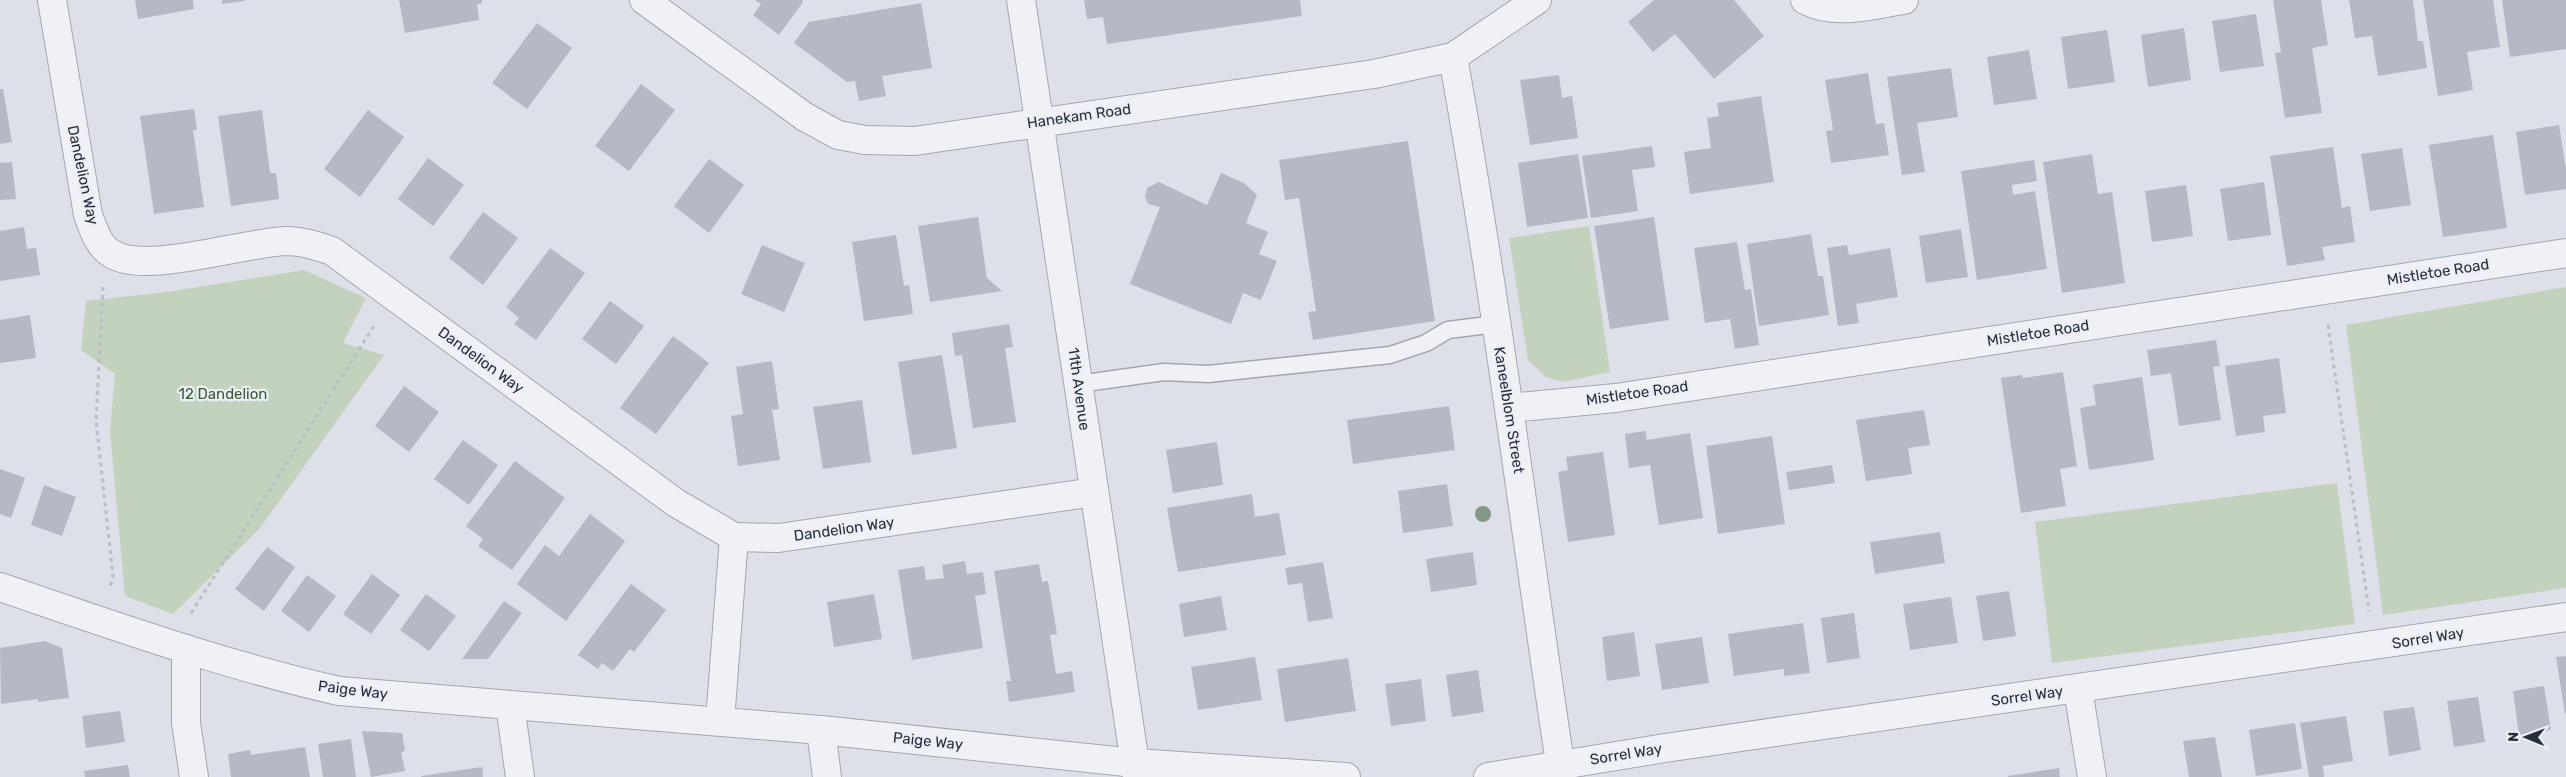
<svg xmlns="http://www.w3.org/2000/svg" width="2566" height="777" font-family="Rubik,sans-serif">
<rect width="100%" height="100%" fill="#dde0e8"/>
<!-- green -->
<g fill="#c2d2bd">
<polygon points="1589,226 1610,372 1563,382 1546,377 1528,360 1509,238"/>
<polygon points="304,270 366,298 343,343 384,355 260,528 173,614 125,596 110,431 115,374 81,350 86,301 174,291"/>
<polygon points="2566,287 2566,588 2383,615 2346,325"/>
<polygon points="2337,483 2355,624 2052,663 2035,522"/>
</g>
<!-- building -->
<g fill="#b4b9c5">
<polygon points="135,0 193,0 194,9 138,19"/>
<polygon points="222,0 245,0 245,1 222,4"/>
<polygon points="399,0 482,0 482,3 477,4 479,20 405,33"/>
<polygon points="755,0 802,0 803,2 779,35 753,15 761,4"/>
<polygon points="1084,0 1300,0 1302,16 1107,44 1103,17 1087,19"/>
<polygon points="1654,0 1734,0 1764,36 1714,79 1675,34 1653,52 1628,22"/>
<polygon points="2273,0 2321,0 2328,45 2312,48 2322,113 2285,118 2275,53 2281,52"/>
<polygon points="2349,0 2413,0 2418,41 2423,41 2427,68 2378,76 2372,36 2355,38"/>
<polygon points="2423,0 2493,0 2500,47 2467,52 2473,90 2438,96"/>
<polygon points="2502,0 2566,0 2566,49 2510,57"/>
<polygon points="921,3 932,68 882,76 886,96 859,101 855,81 847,82 794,43 809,22"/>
<polygon points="2256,14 2264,66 2220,72 2212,21"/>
<polygon points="537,23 572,48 527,109 492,83"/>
<polygon points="2184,28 2191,80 2148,87 2141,35"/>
<polygon points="2107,30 2115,82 2068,89 2061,37"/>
<polygon points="2029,50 2037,99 1994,105 1987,57"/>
<polygon points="1951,68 1958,117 1917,123 1925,172 1902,175 1887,77"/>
<polygon points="1868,73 1876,124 1884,123 1889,155 1831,163 1826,131 1833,130 1825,80"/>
<polygon points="1559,75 1562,98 1572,96 1578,138 1530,145 1520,80"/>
<polygon points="641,84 675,110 629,171 595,146"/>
<polygon points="0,89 3,89 12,142 0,144"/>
<polygon points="1761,96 1774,182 1690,194 1684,152 1711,148 1707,118 1719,116 1717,103"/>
<polygon points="194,109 197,130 193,130 204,207 154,214 140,116"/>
<polygon points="262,110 270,173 276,173 279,199 231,206 218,116"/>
<polygon points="368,110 404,137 360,197 324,169"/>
<polygon points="2559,125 2566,169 2566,189 2525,195 2516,132"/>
<polygon points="2493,135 2507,228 2443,237 2429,145"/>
<polygon points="1408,141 1435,321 1313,340 1308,312 1316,311 1299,198 1285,200 1279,160"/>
<polygon points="1652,146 1655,167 1632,170 1638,211 1591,218 1582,156"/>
<polygon points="2333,147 2342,208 2350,206 2355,242 2322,247 2325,260 2287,266 2270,156"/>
<polygon points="2402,148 2411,205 2370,211 2361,154"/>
<polygon points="1578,154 1588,218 1527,227 1518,163"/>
<polygon points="2092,154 2098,194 2112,192 2125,283 2062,293 2043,162"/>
<polygon points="428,158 464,185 433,226 398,199"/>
<polygon points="709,159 744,185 709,233 674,206"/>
<polygon points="2034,160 2037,181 2012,185 2013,195 2035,191 2047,269 1977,280 1961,171"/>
<polygon points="12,162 16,199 0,200 0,163"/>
<polygon points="1221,173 1244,183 1257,195 1246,223 1268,232 1259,254 1277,261 1261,300 1243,293 1231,324 1130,284 1160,207 1148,204 1145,196 1147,188 1159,182 1207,205"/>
<polygon points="2264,182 2271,235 2228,241 2220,189"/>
<polygon points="2186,185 2193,236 2152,242 2145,191"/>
<polygon points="483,212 518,238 483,285 449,258"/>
<polygon points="978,217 987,278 1002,291 930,302 918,226"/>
<polygon points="1654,217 1669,320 1610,329 1594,226"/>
<polygon points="24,227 27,249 36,248 40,275 0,281 0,231"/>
<polygon points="1961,229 1968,277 1926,283 1919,236"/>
<polygon points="1811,234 1818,276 1823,276 1829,315 1759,326 1747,244"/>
<polygon points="896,235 904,286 909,285 913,314 864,321 852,242"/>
<polygon points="1737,242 1745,290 1751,289 1759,345 1735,349 1730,319 1705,323 1694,248"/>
<polygon points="762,245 805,263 784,312 741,294"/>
<polygon points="1847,245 1849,255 1890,248 1898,297 1856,304 1859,323 1838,326 1827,248"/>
<polygon points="550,248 585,273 536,340 514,324 519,318 506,307"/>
<polygon points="610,301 644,326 616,364 582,339"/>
<polygon points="30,315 36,358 0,363 0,320"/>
<polygon points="1009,324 1013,347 1005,348 1016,422 973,428 962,355 955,356 952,333"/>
<polygon points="673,336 709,363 656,434 620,408"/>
<polygon points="2216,340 2220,366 2213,367 2221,420 2179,426 2171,373 2151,376 2147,350"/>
<polygon points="942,355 957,448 912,455 898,362"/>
<polygon points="2279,358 2286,413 2263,416 2265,432 2236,436 2225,366"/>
<polygon points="772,361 779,409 772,410 780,460 738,466 731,416 743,414 736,367"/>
<polygon points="2063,372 2077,466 2060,469 2066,506 2021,513 2001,378 2022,375 2023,378"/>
<polygon points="2142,377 2154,460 2089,470 2080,408 2096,405 2093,385"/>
<polygon points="404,386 439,412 409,452 375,426"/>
<polygon points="862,400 871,462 823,469 813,407"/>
<polygon points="1449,406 1455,450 1353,464 1347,420"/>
<polygon points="1924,410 1930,445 1908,448 1912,474 1866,481 1856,420"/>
<polygon points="1645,431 1647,440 1690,433 1703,518 1659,525 1650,465 1629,468 1625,434"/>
<polygon points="1772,436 1785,524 1718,534 1706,446"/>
<polygon points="463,440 498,465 469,505 434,479"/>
<polygon points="1217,442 1223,485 1173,493 1166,450"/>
<polygon points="1603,452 1615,535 1568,542 1558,472 1568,470 1566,457"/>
<polygon points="515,461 565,498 512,570 478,546 483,539 466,526"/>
<polygon points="1832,465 1835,483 1789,490 1786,472"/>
<polygon points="0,469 25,478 11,518 0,514"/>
<polygon points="1447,484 1453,526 1403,533 1398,491"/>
<polygon points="44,485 76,497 62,536 31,525"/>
<polygon points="1252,494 1255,517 1279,513 1286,555 1178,572 1167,508"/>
<polygon points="590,514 625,541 566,621 517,584 545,545 559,556"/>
<polygon points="1940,532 1945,563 1875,574 1870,542"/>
<polygon points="267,547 295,567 264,611 235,589"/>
<polygon points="1473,552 1477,585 1431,592 1426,559"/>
<polygon points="965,561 967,574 983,572 986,594 975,596 983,648 912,660 898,570 924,566 926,580 944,578 942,565"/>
<polygon points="1323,562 1333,618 1308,622 1302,583 1288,585 1285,568"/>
<polygon points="1039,564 1042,582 1048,581 1057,634 1050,635 1056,674 1072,671 1075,692 1009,702 1006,681 1011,681 994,571"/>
<polygon points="372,574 400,595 371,634 343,614"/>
<polygon points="307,575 336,596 309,632 281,611"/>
<polygon points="631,584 666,610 634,652 630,649 613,671 602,663 598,669 578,655"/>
<polygon points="2009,591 2016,636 1983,641 1976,596"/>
<polygon points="426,594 456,616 429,651 400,630"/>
<polygon points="874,594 882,639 834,647 827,602"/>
<polygon points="1221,596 1227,630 1184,637 1179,604"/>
<polygon points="1951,597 1958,643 1910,650 1903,604"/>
<polygon points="504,601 522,613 488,659 462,659"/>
<polygon points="1854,613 1860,658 1827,663 1821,618"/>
<polygon points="1803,623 1810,673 1784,676 1784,669 1734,676 1728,634"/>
<polygon points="1634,632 1640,676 1607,681 1602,637"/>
<polygon points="1702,637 1709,683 1662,690 1655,644"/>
<polygon points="45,641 62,648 69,698 38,702 38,699 1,704 0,648"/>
<polygon points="2566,656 2566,714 2565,714 2556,657"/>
<polygon points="1255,657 1262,700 1198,710 1191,667"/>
<polygon points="1348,658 1356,711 1285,722 1277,669"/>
<polygon points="1478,670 1484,712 1452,717 1446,675"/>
<polygon points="1421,679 1426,721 1391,726 1385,684"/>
<polygon points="2544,686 2551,730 2519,735 2513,691"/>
<polygon points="2478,697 2485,742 2454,747 2447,701"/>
<polygon points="2414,707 2421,750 2389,756 2383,711"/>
<polygon points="120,711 125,742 86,748 82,716"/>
<polygon points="2346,716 2353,761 2323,766 2324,777 2309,777 2300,723"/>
<polygon points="2295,723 2302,769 2256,776 2249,730"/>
<polygon points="362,731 402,733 405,751 401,752 405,771 371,777"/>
<polygon points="2215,737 2222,777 2189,777 2183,741"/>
<polygon points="351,739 356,777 323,777 318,744"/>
<polygon points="305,747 310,777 231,777 228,754 250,750 251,755"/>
<polygon points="128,765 130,777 85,777 84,771"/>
<polygon points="482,767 483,777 422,777 421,776"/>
<polygon points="2059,768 2060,777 2008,777 2008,776"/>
</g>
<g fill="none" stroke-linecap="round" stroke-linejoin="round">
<defs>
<polyline id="service" points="1078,384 1164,372 1208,374 1390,355 1426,343 1448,330 1496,324"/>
<g id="minor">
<path d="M 52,0 L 88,215 C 93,228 98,246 112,254 C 146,275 245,242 287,241 C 302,241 317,246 332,251 L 676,503 L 734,537 L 779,538 L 1094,492"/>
<polyline points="644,0 805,117 838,135 865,140 915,141 1374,74 1453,57 1537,0"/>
<polyline points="1021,0 1137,777"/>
<path d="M 1805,0 C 1836,16 1870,5 1904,0"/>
<path d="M 1453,57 C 1496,296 1526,537 1562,777"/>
<polyline points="1509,408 1616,398 2566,253"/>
<path d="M 0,587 C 112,625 224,665 339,691 L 821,730 L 1135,763 L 1346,777"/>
<polyline points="186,649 186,723 194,777"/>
<polyline points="2078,689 2092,777"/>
<polyline points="510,705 520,777"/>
<polyline points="720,721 734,537"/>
<polyline points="821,730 827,777"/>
<polyline points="1488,777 1665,748 2566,617"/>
</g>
</defs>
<!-- service casing -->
<use href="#service" stroke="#a2a7b2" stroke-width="19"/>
<!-- minor casing -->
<use href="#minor" stroke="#a2a7b2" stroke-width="30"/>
<!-- path -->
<g stroke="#bbbec6" stroke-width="3" stroke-dasharray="4 4" stroke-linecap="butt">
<polyline points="103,287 96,421 113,576 110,587"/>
<polyline points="2328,325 2369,611"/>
<polyline points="191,613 374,326"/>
</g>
<!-- service -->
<use href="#service" stroke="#f0f1f6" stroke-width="16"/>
<!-- minor -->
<use href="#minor" stroke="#f0f1f6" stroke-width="28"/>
</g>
<!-- trees -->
<circle fill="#829784" cx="1483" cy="514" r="8"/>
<g text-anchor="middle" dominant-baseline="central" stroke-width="4.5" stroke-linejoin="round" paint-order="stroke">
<!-- street labels -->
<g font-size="15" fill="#262e3f" stroke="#eceff5">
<text transform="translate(1079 116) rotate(-8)">Hanekam Road</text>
<text transform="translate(83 175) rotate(78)">Dandelion Way</text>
<text transform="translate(2438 272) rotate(-9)">Mistletoe Road</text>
<text transform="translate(2038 333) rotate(-9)">Mistletoe Road</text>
<text transform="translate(481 360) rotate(36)">Dandelion Way</text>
<text transform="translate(1079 389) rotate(82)">11th Avenue</text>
<text transform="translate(1637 393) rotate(-8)">Mistletoe Road</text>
<text transform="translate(1509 410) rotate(81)">Kaneelblom Street</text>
<text transform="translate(844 529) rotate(-8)">Dandelion Way</text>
<text transform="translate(2428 638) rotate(-9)">Sorrel Way</text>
<text transform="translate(353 690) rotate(7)">Paige Way</text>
<text transform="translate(2027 696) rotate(-8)">Sorrel Way</text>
<text transform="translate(928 741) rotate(6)">Paige Way</text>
<text transform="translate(1626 754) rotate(-9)">Sorrel Way</text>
</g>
<!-- park labels -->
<g font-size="15" fill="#385b32" stroke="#eceff5">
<text x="223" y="394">12 Dandelion</text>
</g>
</g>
<!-- north arrow -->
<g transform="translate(2526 737) rotate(271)" stroke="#eceff5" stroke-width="4" paint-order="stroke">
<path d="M0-4L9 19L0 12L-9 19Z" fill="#262e3f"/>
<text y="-8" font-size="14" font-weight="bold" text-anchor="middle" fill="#262e3f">N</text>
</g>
</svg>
